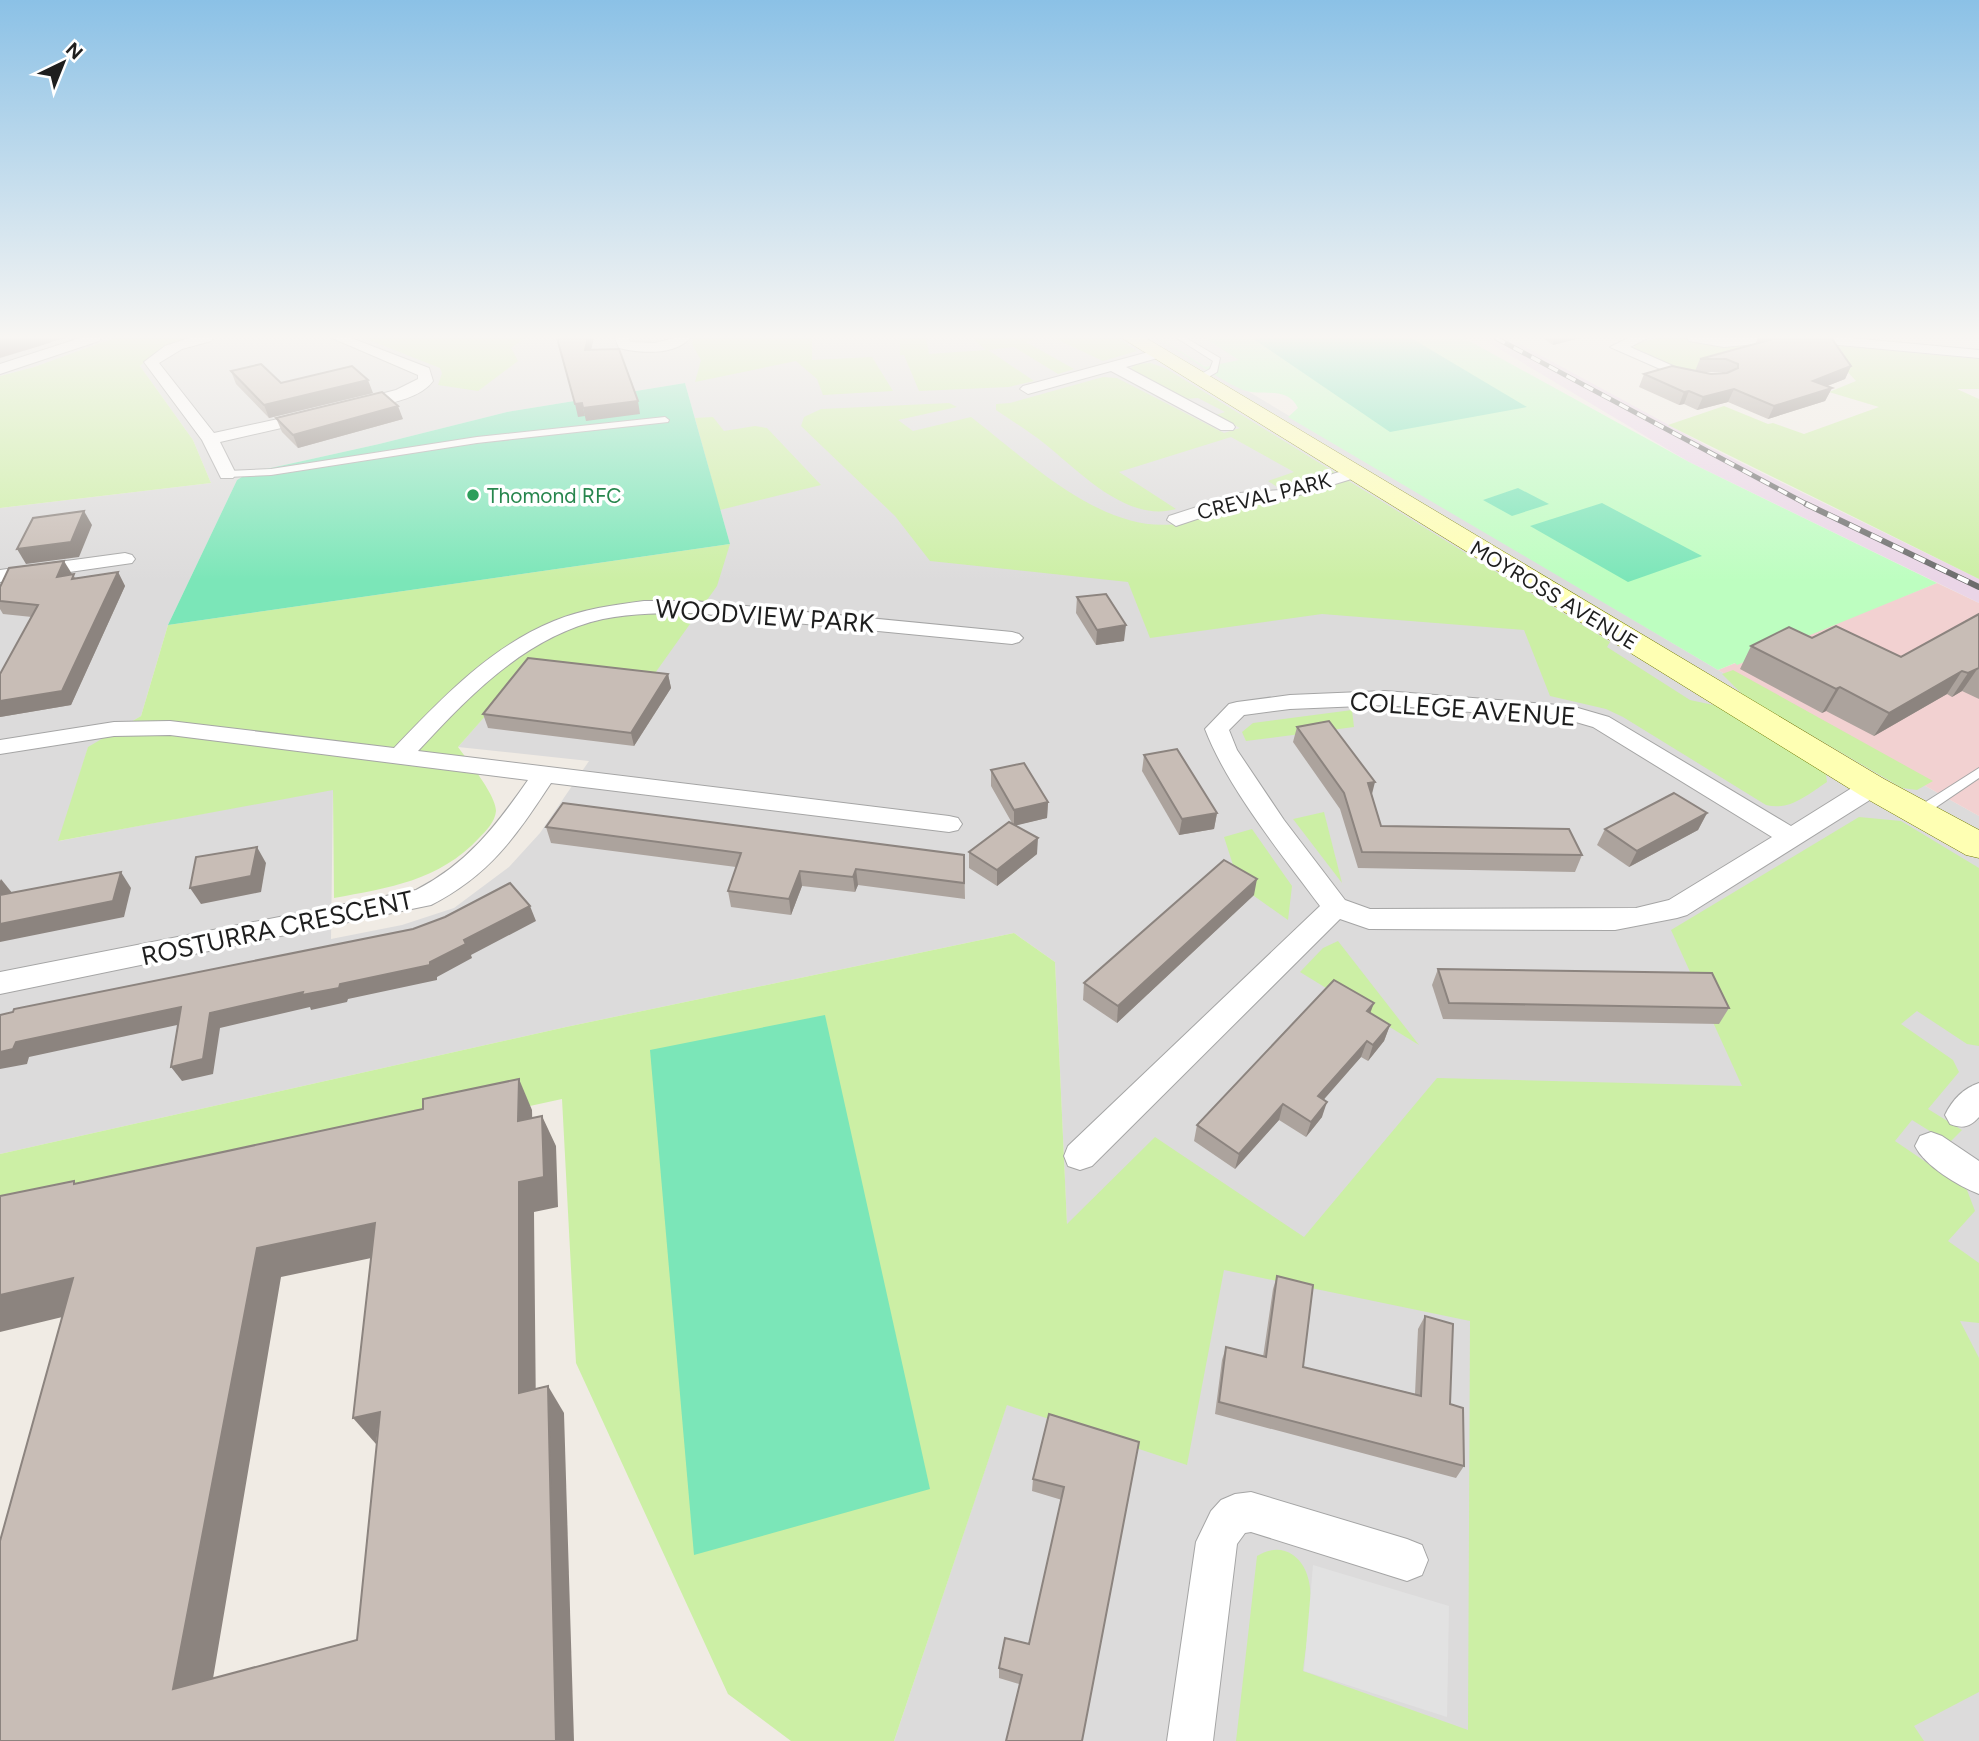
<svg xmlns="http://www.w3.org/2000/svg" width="1979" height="1741" font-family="Figtree,sans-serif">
<rect width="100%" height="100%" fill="#f0ebe4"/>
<!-- residential -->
<g fill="#dcdbdb" fill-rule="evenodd">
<polygon points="0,338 114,338 34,367 0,376"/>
<path d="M 191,338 L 1158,338 L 1718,670 L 1979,816 L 1979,1741 L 894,1741 L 1067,1225 L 1055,962 L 1014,933 L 566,1027 L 0,1154 L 0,508 L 211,483 L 193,440 L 140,366 L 150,357 L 173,342 ZM 685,383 L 730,544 L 526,669 L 458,747 L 589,761 L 540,833 L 509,867 L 454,908 L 402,925 L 331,939 L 333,789 L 59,841 L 88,748 L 141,716 L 168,625 L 237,480 L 248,473 L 379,444 L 507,412 Z"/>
</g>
<!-- commercial -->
<polygon fill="#f2d1d1" points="1937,583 1979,603 1979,816 1718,670"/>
<!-- industrial -->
<polygon fill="#ead5e7" points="1481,338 1509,338 1711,448 1979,579 1979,603 1689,462"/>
<!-- grass -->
<g fill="#ccefa5">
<path d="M 114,338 L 191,338 C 171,343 155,352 140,366 L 193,440 L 211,483 L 0,508 L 0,376 L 34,367 Z"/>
<polygon points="364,338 525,338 511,348 518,361 478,391 438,385 442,373 440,368"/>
<polygon points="694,338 812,338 812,360 872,357 893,391 823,395 817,379 796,361 695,382 701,360 692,344"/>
<polygon points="900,338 926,338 929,354 986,350 973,338 1033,338 1036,339 1026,342 1074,369 1058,374 1014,347 988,350 1034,381 1009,387 919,391 904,355 900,355"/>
<polygon points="1054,338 1118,338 1137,351 1103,361"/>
<path d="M 1658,338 L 1681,338 L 1724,346 L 1767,342 C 1744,353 1711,379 1685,372 C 1668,367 1650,356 1634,349 L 1635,344 Z"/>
<polygon points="1822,344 1979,359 1979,389 1957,389 1979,399 1979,579 1668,425 1724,406 1768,424 1773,423 1804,434 1879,407 1829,392 1856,381"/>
<path d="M 1151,363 L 1167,369 L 1610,642 L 1607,647 L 1690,700 L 1718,706 L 1820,768 L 1826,775 L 1827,782 C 1807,795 1790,811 1766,805 L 1623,717 L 1606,709 L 1550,696 L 1524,630 L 1322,614 L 1150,638 L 1128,582 L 930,561 L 895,516 L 801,426 L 804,417 L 821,409 L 949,403 L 957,407 L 898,420 L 913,431 L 971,417 C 1026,459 1106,538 1181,523 C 1207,518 1233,506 1258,498 L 1270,506 L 1292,497 L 1268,481 L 1294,472 L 1231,437 L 1119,472 L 1176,509 C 1127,523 1080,472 1045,444 C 1030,432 1012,421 996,410 L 996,404 L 1010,403 L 1103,377 L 1117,378 L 1224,433 L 1240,428 L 1216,415 L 1225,412 L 1198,398 L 1184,399 L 1130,369 L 1136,364 Z"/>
<polygon points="713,417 724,431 755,426 767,428 821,485 720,510 695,418"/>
<path d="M 730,544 L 717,586 L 648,683 L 526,670 L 458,747 C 468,761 496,795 496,811 C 495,822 486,831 479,838 C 439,881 388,888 334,898 L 333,790 L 58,841 L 88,747 L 141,716 L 168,625 Z"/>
<polygon points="1733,670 1933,781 1917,790 1902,788 1743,695 1722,674"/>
<polygon points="1352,710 1354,727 1246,741 1242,732 1253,723"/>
<polygon points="1324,812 1342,883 1293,819"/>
<path d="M 1859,817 L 1901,821 L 1979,868 L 1979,1046 L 1967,1044 L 1917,1011 L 1901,1024 L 1953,1060 L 1959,1072 L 1928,1109 L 1962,1130 L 1949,1143 L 1912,1120 L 1895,1141 L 1967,1190 L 1975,1211 L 1948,1241 L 1979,1263 L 1979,1323 L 1960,1321 L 1979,1358 L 1979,1692 L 1914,1726 L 1924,1741 L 1236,1741 L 1257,1556 C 1269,1549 1281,1547 1293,1555 C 1324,1577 1306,1638 1303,1671 L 1468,1730 L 1470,1321 L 1224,1270 L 1187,1465 L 1007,1405 L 894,1741 L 791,1741 L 728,1694 L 576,1363 L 562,1099 L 0,1221 L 0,1154 L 566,1027 L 1014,933 L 1055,962 L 1067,1224 L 1155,1137 L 1304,1237 L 1437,1078 L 1742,1086 L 1671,930 Z"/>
<polygon points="1252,829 1292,886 1288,920 1230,879 1234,868 1224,837"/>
<polygon points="1338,941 1419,1045 1300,972 1323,948"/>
</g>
<!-- park -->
<path fill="#bdfec0" d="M 1158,338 L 1464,338 L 1689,462 L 1937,583 L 1737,665 L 1735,663 L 1718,670 L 1288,417 L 1298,408 C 1287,385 1260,397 1243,390 C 1215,378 1185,354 1158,338 Z"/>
<!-- pitch -->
<g fill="#7be6b8">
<polygon points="1252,338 1411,338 1527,407 1390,432"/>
<polygon points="685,383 730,544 168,625 237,480 248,473 379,444 507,412"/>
<polygon points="1518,488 1549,504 1512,516 1483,500"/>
<polygon points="1602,503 1702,556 1628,582 1530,526"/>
<polygon points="825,1015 930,1489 694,1555 650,1050"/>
</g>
<!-- parking -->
<g fill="#e2e2e2">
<polygon points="1160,338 1205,338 1239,360 1205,367"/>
<polygon points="1313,1565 1449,1606 1447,1717 1304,1671"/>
</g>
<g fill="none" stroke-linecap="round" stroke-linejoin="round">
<defs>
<g id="lane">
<polygon points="1177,338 1186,338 1220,358 1217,372 1200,382 1194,382 1194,378 1210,369 1213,361"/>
<polygon points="665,417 669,420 668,422 477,443 271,475 227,477 222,474 227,471 271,469 477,437"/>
<polygon points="1979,768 1979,778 1923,816 1913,816 1911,813 1913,810"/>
</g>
<g id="street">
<polygon points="80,338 101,338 99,341 0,374 0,364"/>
<polygon points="189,338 213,338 211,341 182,349 159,363 214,433 315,411 323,416 321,419 220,442 236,474 233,478 221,478 202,440 144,362 165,346"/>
<path d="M 332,338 L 351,338 L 429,368 L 433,381 C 418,402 376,405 352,411 L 346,409 L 344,406 L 346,403 L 396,390 L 418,379 L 418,375 Z"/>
<path d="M 615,338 L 629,338 L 630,342 L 655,343 L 674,338 L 690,338 C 674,356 640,353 619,348 Z"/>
<polygon points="1628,338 1648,338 1630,347 1705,380 1702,383 1692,383 1610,347"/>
<polygon points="1687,338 1784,338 1777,342 1724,347 1689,341"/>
<polygon points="1800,338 1851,338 1979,350 1979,358 1807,342"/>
<polygon points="1156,350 1163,354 1161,357 1126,367 1233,424 1235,427 1233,430 1221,430 1111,371 1028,394 1020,389 1023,386"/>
<polygon points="1352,468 1358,469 1361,473 1358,477 1283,500 1248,502 1176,526 1167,520 1169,516 1240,493 1281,490"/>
<polygon points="125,553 132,555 135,559 132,563 0,582 0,570"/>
<path d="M 644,601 L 694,601 L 1012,632 L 1019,634 L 1023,638 L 1019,642 L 1012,644 L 694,613 C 664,613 633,613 603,619 C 526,636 469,696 418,751 L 949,816 L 958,818 L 962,824 L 958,830 L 949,832 L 551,783 C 516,836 490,875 431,905 L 0,994 L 0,972 L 416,890 C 467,864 496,826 528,780 L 170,735 L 114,736 L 0,754 L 0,740 L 114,722 L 170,721 L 394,748 C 441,699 490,647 554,621 C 583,609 613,605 644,601 Z"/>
<path d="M 1385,691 L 1571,706 L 1609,717 L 1791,826 L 1863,781 L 1872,779 L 1881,781 L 1884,787 L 1881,793 L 1687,915 L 1677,918 L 1615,930 L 1369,929 L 1340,919 L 1092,1166 L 1080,1170 L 1068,1166 L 1064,1156 L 1068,1146 L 1320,906 C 1282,855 1227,787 1205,729 L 1229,704 L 1237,702 L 1290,695 ZM 1385,705 L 1569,720 L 1593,727 L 1772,837 L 1669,900 L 1636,908 L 1370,909 L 1345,900 L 1284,820 L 1237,750 L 1229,730 L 1244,715 L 1290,709 Z"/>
<path d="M 1979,1083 L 1979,1117 C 1970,1127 1963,1129 1950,1124 L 1945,1115 C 1952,1100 1964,1088 1979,1083 Z"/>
<path d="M 1931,1132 L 1942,1136 L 1979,1161 L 1979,1194 C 1958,1186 1925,1166 1915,1146 L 1920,1136 Z"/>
<polygon points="1251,1492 1407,1539 1422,1545 1428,1560 1422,1575 1407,1581 1251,1532 1245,1533 1237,1544 1213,1741 1167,1741 1196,1542 1211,1511 1221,1500 1235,1494"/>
</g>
<polygon id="secondary" points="1122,338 1146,338 1884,779 1979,830 1979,858 1966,855 1860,795"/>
</defs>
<!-- lane casing -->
<use href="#lane" stroke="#a5a5a5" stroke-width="2"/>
<!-- street casing -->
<use href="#street" stroke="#a5a5a5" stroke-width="2"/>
<!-- secondary casing -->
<use href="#secondary" stroke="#727b00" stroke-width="1"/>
<!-- lane -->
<use href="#lane" fill="#fff" fill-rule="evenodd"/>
<!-- street -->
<use href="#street" fill="#fff" fill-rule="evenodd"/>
<!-- secondary -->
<use href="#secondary" fill="#feffb3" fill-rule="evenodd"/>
<defs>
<polyline id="rail-far1" points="1496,338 1810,506"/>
<polyline id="rail" points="1806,504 1979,587"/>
</defs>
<!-- rail-far1 casing -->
<use href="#rail-far1" stroke="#6c6c6c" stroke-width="5"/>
<!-- rail casing -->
<use href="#rail" stroke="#6c6c6c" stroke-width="6"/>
<!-- rail-far1 -->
<use href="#rail-far1" stroke="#fff" stroke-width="3.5" stroke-dasharray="10" stroke-linecap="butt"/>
<!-- rail -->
<use href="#rail" stroke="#fff" stroke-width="4.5" stroke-dasharray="12" stroke-linecap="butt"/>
</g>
<!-- wall -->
<g fill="#aca39d" fill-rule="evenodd">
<polygon points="1543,338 1580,338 1553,345"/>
<path d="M 1758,338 L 1820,338 L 1851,366 L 1845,379 L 1827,386 L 1832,388 L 1825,401 L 1768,419 L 1728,402 L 1697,410 L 1684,404 L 1679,405 L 1639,387 L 1644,374 L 1695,371 L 1700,359 L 1755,344 ZM 1700,372 L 1720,372 L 1723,373 L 1711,374 Z"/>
<polygon points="231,371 281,383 373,393 269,418 236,384"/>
<polygon points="276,418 403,419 298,448 282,432"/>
<polygon points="118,572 125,586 71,705 0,717 0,674 32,617 3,614 0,609 0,587 72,575 76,578"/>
<polygon points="1077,597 1124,641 1096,645 1076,613"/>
<polygon points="1979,614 1979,699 1962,691 1952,697 1947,694 1874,736 1826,711 1822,713 1740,669 1751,646 1812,638 1901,657"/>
<polygon points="668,674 671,688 634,746 488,728 483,714"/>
<polygon points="1297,727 1372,795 1381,826 1582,855 1575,872 1358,868 1340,809 1293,742"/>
<polygon points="1144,755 1217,813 1214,829 1179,835 1142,771"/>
<polygon points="991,770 1048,802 1047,818 1016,825 1037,854 997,886 969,868 969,852 1012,823 991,786"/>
<polygon points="1707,813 1698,830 1629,867 1597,845 1605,829"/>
<polygon points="546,827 964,855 965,899 858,885 855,892 802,886 791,915 731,907 728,891 736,867 551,843"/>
<polygon points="1254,895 1117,1023 1083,1000 1084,983"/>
<polygon points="1438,969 1729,1008 1719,1024 1443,1019 1432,985"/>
<polygon points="1370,1013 1390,1025 1384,1041 1368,1061 1361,1057 1323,1099 1322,1117 1306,1137 1279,1120 1235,1169 1194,1141 1197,1125"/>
<polygon points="1277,1276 1303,1367 1415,1394 1418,1329 1425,1316 1450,1404 1464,1466 1456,1478 1215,1414 1222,1360 1226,1347 1263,1357 1273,1289"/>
<polygon points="1139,1442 1019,1684 999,1678 999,1668 1029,1644 1062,1500 1032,1491 1033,1479"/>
</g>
<!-- shaded-wall -->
<g fill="#8c847f">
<polygon points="0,338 63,338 43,345 0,358"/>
<polygon points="588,338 594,338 588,363 585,350"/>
<polygon points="1555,338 1580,338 1553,345"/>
<polygon points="1851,366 1845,379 1807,394 1813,381"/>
<polygon points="368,380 373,393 269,418 264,405"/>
<polygon points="1832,388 1825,401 1768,419 1774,406"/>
<polygon points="1734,389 1728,402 1697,410 1703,397"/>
<polygon points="1689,391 1684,404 1679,405 1684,392"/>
<polygon points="638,401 640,414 586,421 583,408"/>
<polygon points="582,403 585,416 578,417 575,404"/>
<polygon points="398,406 403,419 298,448 293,435"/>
<polygon points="84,511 92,525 79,557 26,564 17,549"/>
<polygon points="64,561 72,574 57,577"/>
<polygon points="118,572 125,586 71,705 0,717 0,701"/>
<polygon points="1126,625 1124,641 1096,645 1097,630"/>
<polygon points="1978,668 1962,691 1952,697 1968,673"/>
<polygon points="1962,671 1947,694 1874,736 1889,713"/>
<polygon points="668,674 671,688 634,746 631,733"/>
<polygon points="1840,687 1826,711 1822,713 1836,689"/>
<polygon points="1375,782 1371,798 1368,783"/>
<polygon points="1048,802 1047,818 1014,826 1014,810"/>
<polygon points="1217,813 1214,829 1179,835 1182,819"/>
<polygon points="1707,813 1698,830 1629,867 1637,851"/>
<polygon points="1038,838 1037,854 997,886 997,870"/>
<polygon points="257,847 266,863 261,892 201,904 190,888"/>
<polygon points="856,869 858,885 855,892 853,877"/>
<polygon points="800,871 802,886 791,915 789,899"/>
<polygon points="121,872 131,888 124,917 0,942 0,924"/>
<polygon points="1,879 13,894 0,903 0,881"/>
<polygon points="1257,879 1254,895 1117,1023 1118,1006"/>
<polygon points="530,906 536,921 471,955 472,958 437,977 437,980 348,999 347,1002 311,1010 310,1007 220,1028 213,1074 182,1081 171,1067 210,1013 340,984 430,962 464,940"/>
<polygon points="1374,1003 1368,1019 1367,1011"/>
<polygon points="181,1007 191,1022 29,1057 27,1064 0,1069 0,1052 16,1042"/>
<polygon points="1390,1025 1384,1041 1368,1061 1373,1045"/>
<polygon points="1367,1041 1361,1057 1313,1112 1318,1096"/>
<polygon points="519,1079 532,1110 533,1152 518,1121"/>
<polygon points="1327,1102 1322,1117 1306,1137 1311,1122"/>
<polygon points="1283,1104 1279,1120 1235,1169 1239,1154"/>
<polygon points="542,1116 556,1146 558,1207 534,1212 536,1420 519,1393 519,1182"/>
<polygon points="375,1223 395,1253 281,1277 208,1708 173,1689 257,1248"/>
<polygon points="73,1278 104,1307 0,1332 0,1295"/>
<polygon points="548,1386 564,1413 574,1741 556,1741"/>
<polygon points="380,1412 376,1444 353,1418"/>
</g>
<!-- building -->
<g fill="#c8bdb6" stroke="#8c847f" stroke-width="2" fill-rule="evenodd">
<polygon points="557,338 588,338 585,350 619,349 638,401 583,408 582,403 575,404"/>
<polygon points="1769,338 1832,339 1851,366 1813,381 1832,388 1774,406 1734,389 1703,397 1689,391 1684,392 1644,374 1672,366 1711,374 1727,373 1738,368 1738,364 1726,359 1700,359 1773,339"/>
<polygon points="261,364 281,383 352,366 368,380 264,405 231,371"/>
<polygon points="382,392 398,406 293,435 276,418"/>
<polygon points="84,511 71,542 17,549 33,518"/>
<polygon points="64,561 57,577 74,574 72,579 118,572 62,691 0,701 0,674 38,605 0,601 0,587 9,568"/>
<polygon points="1106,594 1126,625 1097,630 1077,597"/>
<polygon points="1979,614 1979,668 1968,673 1962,671 1889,713 1840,687 1836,689 1751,646 1789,627 1812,638 1836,626 1901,657"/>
<polygon points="528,658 668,674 631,733 483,714"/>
<polygon points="1329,721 1375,782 1368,783 1381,826 1569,829 1582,855 1362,852 1344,793 1297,727"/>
<polygon points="1177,749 1217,813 1182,819 1144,755"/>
<polygon points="1024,763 1048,802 1014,810 991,770"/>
<polygon points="1674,793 1707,813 1637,851 1605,829"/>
<polygon points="563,803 964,855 964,883 856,869 853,877 800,871 789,899 728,891 741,853 546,827"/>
<polygon points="1009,822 1038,838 997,870 969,852"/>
<polygon points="257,847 251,876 190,888 196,857"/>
<polygon points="1224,860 1257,879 1118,1006 1084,983"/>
<polygon points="121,872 113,901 0,924 0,895"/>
<polygon points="510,883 530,906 464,940 466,944 430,962 430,965 340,984 339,988 302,995 303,992 210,1013 203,1059 171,1067 181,1007 16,1042 13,1049 0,1052 0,1015 13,1012 14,1009 413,929 445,917"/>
<polygon points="1438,969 1712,973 1729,1008 1449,1003"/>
<polygon points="1334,980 1374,1003 1367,1011 1390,1025 1373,1045 1367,1041 1318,1096 1327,1102 1311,1122 1283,1104 1239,1154 1197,1125"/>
<path d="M 519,1079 L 518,1121 L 542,1116 L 544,1177 L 519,1182 L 519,1393 L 548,1386 L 556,1741 L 0,1741 L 0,1541 L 73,1278 L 0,1295 L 0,1196 L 74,1181 L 74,1184 L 423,1109 L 423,1099 ZM 375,1223 L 353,1418 L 380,1412 L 357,1640 L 173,1689 L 257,1248 Z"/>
<polygon points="1277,1276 1313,1285 1303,1367 1421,1396 1425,1316 1453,1324 1450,1404 1463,1408 1464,1466 1219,1402 1226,1347 1266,1357"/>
<polygon points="1049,1414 1139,1442 1082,1741 1006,1741 1022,1675 999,1668 1005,1638 1029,1644 1064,1487 1033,1479"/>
</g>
<!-- sky -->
<linearGradient id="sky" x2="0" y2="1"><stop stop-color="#8bc1e6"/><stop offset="0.58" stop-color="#f8f6f3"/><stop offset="1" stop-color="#f8f6f3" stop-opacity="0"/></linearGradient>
<rect width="1979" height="581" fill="url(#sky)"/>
<!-- markers -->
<circle fill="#2e9e5b" stroke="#fff" stroke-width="2.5" cx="473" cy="495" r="7"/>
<g text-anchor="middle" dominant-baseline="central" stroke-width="7" stroke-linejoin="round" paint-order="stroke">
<!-- far-leisure labels -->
<g font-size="21" fill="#27864d" stroke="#fff" text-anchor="start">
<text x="487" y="495">Thomond RFC</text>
</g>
<!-- far-street labels -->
<g font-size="21" fill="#1e1e1e" stroke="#fff">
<text transform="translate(1264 496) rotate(-14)">CREVAL PARK</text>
<text transform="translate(1554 595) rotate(31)">MOYROSS AVENUE</text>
</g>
<!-- street labels -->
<g font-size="26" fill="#1e1e1e" stroke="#fff">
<text transform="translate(765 616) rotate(4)">WOODVIEW PARK</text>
<text transform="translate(1463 709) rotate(4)">COLLEGE AVENUE</text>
<text transform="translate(277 928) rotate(-12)">ROSTURRA CRESCENT</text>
</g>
</g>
<!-- north arrow -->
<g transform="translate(63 63) rotate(43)" stroke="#ffffff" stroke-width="5" paint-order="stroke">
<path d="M0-5L12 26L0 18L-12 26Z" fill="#1e1e1e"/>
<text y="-10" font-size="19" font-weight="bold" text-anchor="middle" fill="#1e1e1e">N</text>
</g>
</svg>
